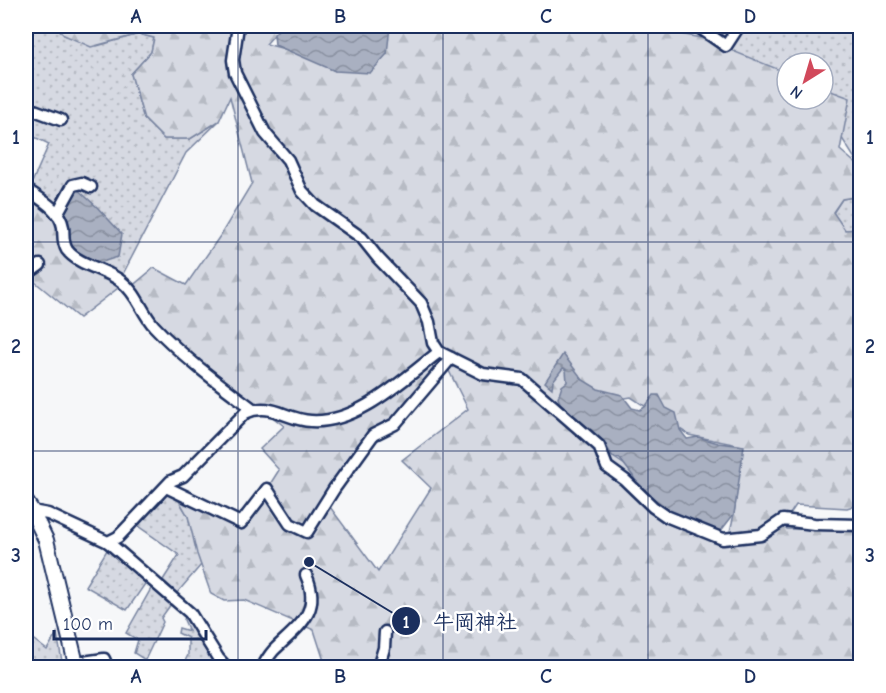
<svg xmlns="http://www.w3.org/2000/svg" width="886" height="693" font-family="'Comic Neue','Klee One',sans-serif">
<defs>
<pattern id="grass-dots" width="8" height="8" patternUnits="userSpaceOnUse" patternTransform="scale(1.5)"><rect width="8" height="8" fill="#d6d9e2"/><path d="M2 2h.1M6 6h.1" fill="none" stroke="#b7bbc4" stroke-width="1.8" stroke-linecap="round"/></pattern>
<pattern id="forest-firs" width="22" height="20" patternUnits="userSpaceOnUse" patternTransform="scale(1.5)"><rect width="22" height="20" fill="#d6d9e2"/><path d="M5 1l3.5 6h-7zM16 11l3.5 6h-7z" fill="#b7bbc4"/></pattern>
<pattern id="water-waves" width="16" height="10" patternUnits="userSpaceOnUse" patternTransform="scale(1.5)"><rect width="16" height="10" fill="#a9b0c1"/><path d="M0 5q4-4 8 0t8 0" fill="none" stroke="#8990a0"/></pattern>
</defs>
<rect width="100%" height="100%" fill="#f6f7f9"/>
<filter id="ink" filterUnits="userSpaceOnUse"><feTurbulence type="fractalNoise" baseFrequency=".0167" numOctaves="2"/><feDisplacementMap in="SourceGraphic" scale="12" xChannelSelector="R" yChannelSelector="G"/><feConvolveMatrix kernelMatrix="1 2 1 2 8 2 1 2 1" color-interpolation-filters="sRGB"/></filter>
<g filter="url(#ink)">
<!-- grass -->
<g fill="url(#grass-dots)" stroke="#7884a0" stroke-width="1.5">
<polygon points="26,26 56,26 64,35 97,46 139,34 154,38 151,52 131,74 144,119 164,139 190,139 219,121 186,153 123,274 93,267 67,251 30,187 49,144 26,133"/>
<polygon points="637,26 860,26 860,167 833,124 823,99 823,63 787,63 787,88 701,38"/>
<polygon points="860,196 860,229 845,230 833,213 842,199"/>
<polygon points="166,494 178,499 188,516 201,565 177,593 163,580 179,555 138,526"/>
<polygon points="107,550 147,581 127,610 85,586"/>
<polygon points="152,587 171,604 161,618 163,622 145,660 134,653 138,640 126,633"/>
<polygon points="185,617 192,624 194,633 216,665 214,667 182,667 188,655 188,638 178,633 179,628 189,631 184,620"/>
<polygon points="57,633 63,667 26,667 26,634 47,650"/>
</g>
<!-- forest -->
<g fill="url(#forest-firs)" stroke="#7884a0" stroke-width="1.5" fill-rule="evenodd">
<path d="M 56,26 L 282,26 L 266,44 L 304,54 L 335,71 L 375,53 L 387,54 L 388,26 L 637,26 L 701,38 L 787,73 L 787,99 L 823,99 L 823,88 L 850,98 L 840,150 L 860,167 L 860,196 L 842,199 L 833,212 L 845,230 L 860,229 L 860,504 L 847,508 L 796,505 L 786,520 L 749,535 L 729,536 L 734,514 L 743,446 L 689,435 L 631,397 L 614,400 L 600,393 L 591,397 L 604,451 L 631,469 L 669,521 L 725,542 L 770,535 L 782,524 L 787,529 L 850,530 L 860,535 L 860,667 L 414,668 L 394,665 L 393,668 L 326,667 L 314,630 L 244,600 L 224,601 L 211,594 L 197,554 L 188,516 L 173,490 L 241,522 L 267,489 L 279,470 L 260,449 L 284,426 L 248,398 L 222,385 L 197,368 L 152,324 L 130,288 L 154,268 L 186,285 L 220,236 L 252,183 L 230,97 L 219,121 L 190,139 L 164,139 L 144,119 L 131,74 L 151,52 L 154,38 L 139,34 L 91,47 L 64,35 ZM 446,365 L 468,409 L 402,460 L 431,488 L 378,572 L 330,507 L 370,439 L 395,424 Z"/>
<path d="M 37,202 C 57,210 59,230 63,249 L 122,285 L 79,318 L 35,282 L 26,277 L 26,215 Z"/>
</g>
<!-- water -->
<g fill="url(#water-waves)" stroke="#707c99" stroke-width="1.5">
<polygon points="282,26 390,26 387,54 370,73 335,71 275,45 274,34"/>
<polygon points="75,187 97,207 122,234 118,257 99,263 71,248 65,241 67,217 61,209"/>
<polygon points="563,354 583,380 598,389 622,395 632,408 640,410 645,407 654,395 659,395 666,408 676,413 680,430 687,439 698,437 718,443 744,446 734,514 716,537 661,512 640,491 633,476 620,459 613,457 606,446 594,437 581,431 561,405 558,398 562,386 567,382 566,370 563,368 553,381 552,388 545,382"/>
</g>
<g fill="none" stroke-linecap="round" stroke-linejoin="round">
<defs>
<g id="minor">
<polyline points="238,26 233,60 235,73 265,133 288,160 302,191 315,205 362,238 378,258 421,303 429,322 433,343 439,352 483,374 522,379 599,446 607,467 625,480 653,507 666,516 723,539 761,535 783,520 814,524 860,525"/>
<polyline points="697,26 726,46 739,26"/>
<polyline points="26,107 61,120"/>
<path d="M 26,189 C 40,199 60,209 63,227 C 64,235 62,242 67,250 C 79,266 107,269 122,282 C 137,293 142,313 154,326 C 184,358 218,383 253,409"/>
<polyline points="57,214 73,185 82,183 91,187"/>
<polyline points="26,275 40,265"/>
<polyline points="166,487 241,523 267,489 290,524 307,532 334,489 373,435 395,424 451,358"/>
<path d="M 32,511 L 48,514 L 108,542 L 118,537 L 171,481 L 183,476 L 245,413 C 271,401 286,420 311,421 C 358,424 403,379 439,352"/>
<polyline points="108,542 190,613 218,658 227,668"/>
<polyline points="76,663 104,659 108,668"/>
<path d="M 262,668 C 266,661 270,653 276,648 C 300,625 322,611 306,575"/>
<polyline points="378,668 384,648 385,632"/>
</g>
<polyline id="major" points="26,502 32,511 46,540 77,668"/>
</defs>
<!-- minor casing -->
<use href="#minor" stroke="#1b2f5e" stroke-width="15"/>
<!-- major casing -->
<use href="#major" stroke="#1b2f5e" stroke-width="18"/>
<!-- minor -->
<use href="#minor" stroke="#fff" stroke-width="10"/>
<!-- major -->
<use href="#major" stroke="#fff" stroke-width="14"/>
</g>
</g>
<!-- grid -->
<path fill="none" stroke="#1b2f5e" stroke-width="1.5" stroke-opacity="0.55" d="M 238,26 L 238,668M 443,26 L 443,668M 648,26 L 648,668M 26,242 L 860,242M 26,451 L 860,451"/>
<!-- callouts -->
<path fill="none" stroke="#1b2f5e" stroke-width="2" d="M309 562L406 621"/>
<g fill="#1b2f5e" stroke="#fff" stroke-width="2">
<circle cx="309" cy="562" r="6"/>
<circle cx="406" cy="621" r="15"/>
</g>
<g font-size="18" text-anchor="middle" font-weight="bold" fill="#fff">
<text x="406" y="628">1</text>
</g>
<g font-size="21" text-anchor="middle" font-weight="bold" fill="#1b2f5e" stroke="#fff" stroke-width="5" stroke-linejoin="round" paint-order="stroke">
<text x="475" y="629">牛岡神社</text>
</g>
<!-- margin -->
<rect width="886" height="693" fill="none" stroke="#fff" stroke-width="66"/>
<!-- north arrow -->
<g transform="translate(805 81) rotate(217)"><circle r="28" fill="#ffffff" stroke="#a4acbf" stroke-width="1.5"/>
<path d="M0-4.5L10 22L0 15L-10 22Z" fill="#d1495b"/>
<text y="-9" font-size="16" font-weight="bold" text-anchor="middle" fill="#1b2f5e">N</text>
</g>
<!-- scale -->
<path d="M54 630v9h152v-9" fill="none" stroke="#1b2f5e" stroke-width="3"/>
<text x="63" y="630" font-size="18" fill="#1b2f5e" stroke="#ffffff" stroke-width="4.5" paint-order="stroke">100 m</text>
<rect x="33" y="33" width="820" height="627" fill="none" stroke="#1b2f5e" stroke-width="2"/>
<g font-size="20" text-anchor="middle" font-weight="bold" fill="#1b2f5e">
<text x="136" y="23">A</text>
<text x="340" y="23">B</text>
<text x="546" y="23">C</text>
<text x="750" y="23">D</text>
<text x="16" y="144">1</text>
<text x="870" y="144">1</text>
<text x="16" y="353">2</text>
<text x="870" y="353">2</text>
<text x="16" y="562">3</text>
<text x="870" y="562">3</text>
<text x="136" y="683">A</text>
<text x="340" y="683">B</text>
<text x="546" y="683">C</text>
<text x="750" y="683">D</text>
</g>
</svg>
